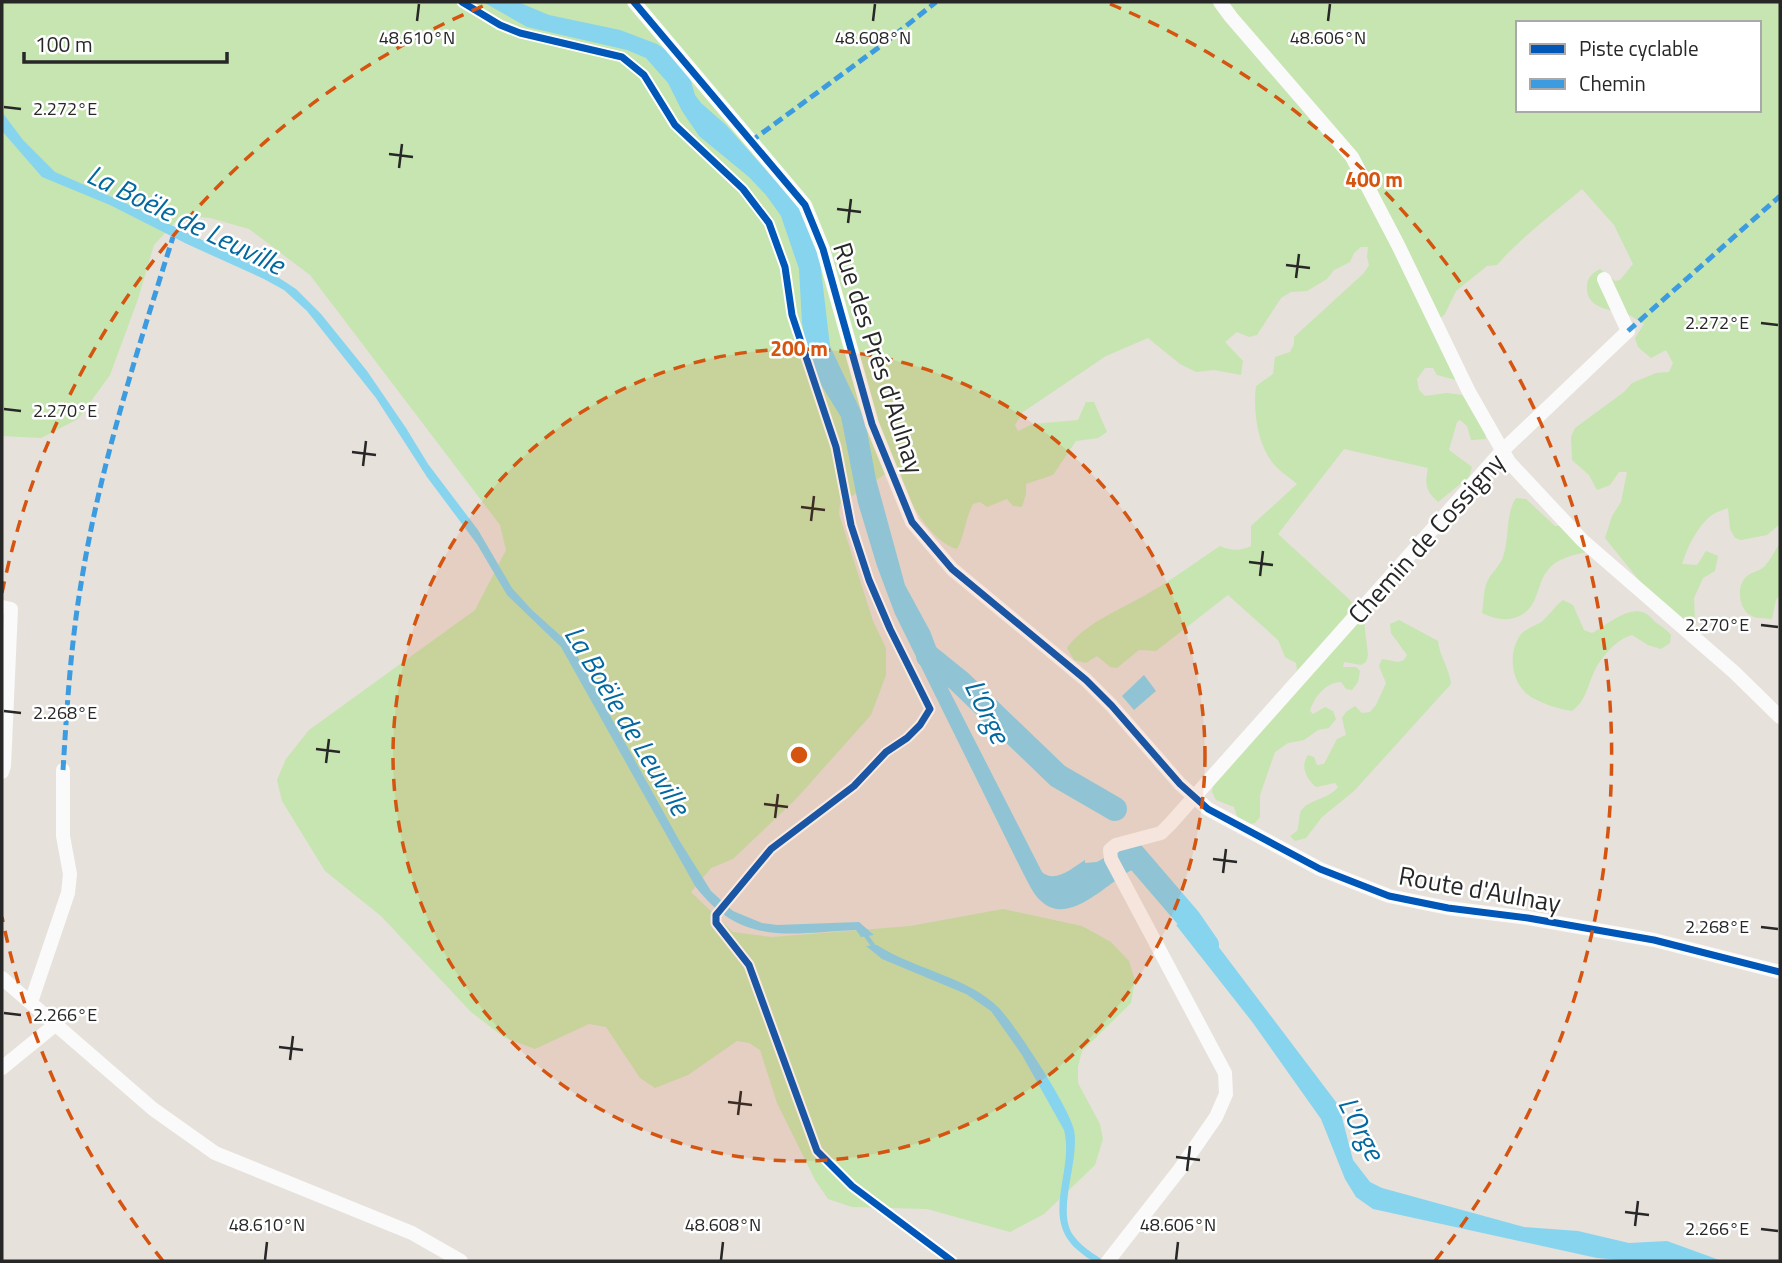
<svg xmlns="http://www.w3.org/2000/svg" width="1782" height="1263" font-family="'Titillium Web',sans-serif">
<rect width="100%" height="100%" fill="#e6e1db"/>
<!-- green -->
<g fill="#c6e5b0" fill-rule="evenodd">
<path d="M 2,2 L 1780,2 L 1780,524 L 1767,535 L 1741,540 L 1735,538 L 1730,529 L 1728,508 C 1723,510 1716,512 1712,515 C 1697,526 1687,548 1682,564 L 1697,565 L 1706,551 L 1718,556 L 1715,571 L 1703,578 L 1694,598 L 1695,624 L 1663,610 L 1605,538 L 1612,516 L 1621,502 L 1627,472 L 1619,472 L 1610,485 L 1597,490 L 1589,475 L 1572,460 L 1571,437 L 1575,428 L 1624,392 L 1632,383 L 1656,373 L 1669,372 L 1673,363 L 1666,350 L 1651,358 L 1638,347 L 1635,338 L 1644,324 C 1639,322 1634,317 1629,315 C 1614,310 1585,310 1587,286 C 1587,277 1593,273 1600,269 L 1615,281 L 1620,280 L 1633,264 L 1614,225 L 1582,189 C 1554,213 1520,238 1497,265 L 1487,266 L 1456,291 L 1445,314 L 1434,324 L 1456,380 L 1437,375 L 1433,368 L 1425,368 L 1417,379 L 1419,390 L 1425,396 L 1447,393 L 1463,395 L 1484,429 L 1486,439 L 1471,440 L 1467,426 L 1460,420 L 1457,422 L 1449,450 L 1472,467 L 1469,477 L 1438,502 C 1425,490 1425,484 1428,468 L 1344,449 L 1278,534 L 1350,600 L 1364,621 L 1368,655 L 1366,662 L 1361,665 L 1344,662 L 1343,667 L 1356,667 L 1360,671 L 1358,682 L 1352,690 L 1346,689 L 1341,682 C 1326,682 1314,697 1310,711 L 1313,714 L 1325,707 L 1333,711 L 1336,719 L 1329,728 L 1318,730 L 1304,740 L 1288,743 L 1275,752 L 1260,795 L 1260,817 L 1255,823 L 1246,825 L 1239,822 L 1234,807 L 1216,800 L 1212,792 L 1213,785 L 1297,670 L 1296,663 L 1285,657 L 1278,640 L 1228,595 L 1156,651 L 1139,650 L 1117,668 L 1110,667 L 1097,656 L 1086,663 L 1074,660 L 1067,648 C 1085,622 1125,608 1152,591 C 1175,578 1197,561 1220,546 C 1231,551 1240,551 1251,546 L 1251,526 L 1297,484 C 1289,477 1278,470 1272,462 C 1257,442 1253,410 1256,386 L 1273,374 L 1275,357 L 1290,352 L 1294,344 L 1294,337 L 1364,273 L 1369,265 L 1367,257 L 1368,247 L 1361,247 L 1354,253 L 1350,262 L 1334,270 L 1327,279 L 1307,291 L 1291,292 L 1281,298 L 1257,335 L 1249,337 L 1237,332 L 1225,342 L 1243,361 L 1241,375 L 1214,370 L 1196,372 L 1180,364 L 1148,338 L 1106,356 L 1023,412 L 1015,425 L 1018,431 L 1033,424 L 1078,420 L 1086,402 L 1094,402 L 1107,432 L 1098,438 L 1076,441 L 1053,475 L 1026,484 L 1026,494 L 1022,507 L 1013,506 L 1007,499 L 987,507 L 980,502 L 973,504 C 965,519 965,535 957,549 C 928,541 907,495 893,469 L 840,504 L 839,514 L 873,621 L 886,648 L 886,675 L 871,715 L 796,799 L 733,859 L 711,868 L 691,892 L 733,932 L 772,937 L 910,926 L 1003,909 L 1082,926 L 1111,942 L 1129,961 L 1135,980 L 1131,1003 L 1082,1051 L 1078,1067 L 1078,1083 L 1100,1124 L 1103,1139 L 1095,1165 L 1044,1214 L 1010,1232 L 927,1209 L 852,1207 L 828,1199 L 815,1180 L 777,1103 L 760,1050 L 749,1043 L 737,1041 L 688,1075 L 655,1088 L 640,1078 L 606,1027 L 589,1024 L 535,1049 L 505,1038 L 471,1012 L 381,916 L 325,871 L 282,801 L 277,780 L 286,759 L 309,730 L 475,610 L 506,550 L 500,525 L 310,275 L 249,229 L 210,218 L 182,215 L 154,245 L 138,299 L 110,375 L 78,419 L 41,438 L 2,436 ZM 1518,23 L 1759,23 L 1759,110 L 1518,110 Z"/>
<path d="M 1516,498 L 1526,499 L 1555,526 L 1573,526 L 1586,552 C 1571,556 1557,558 1547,571 C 1540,580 1539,591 1534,601 C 1524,622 1501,623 1482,613 C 1484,603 1483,589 1488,580 C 1492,572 1500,566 1503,557 C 1510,537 1505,515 1516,498 Z"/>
<path d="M 1780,543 L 1780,594 L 1776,600 L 1772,619 C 1765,618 1756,619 1750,615 C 1740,609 1737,590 1743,581 C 1748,571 1758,573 1765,566 C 1771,559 1775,550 1780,543 Z"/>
<path d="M 1563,600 L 1573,605 L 1584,630 L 1592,633 C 1607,625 1628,605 1645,613 C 1651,616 1653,621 1658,624 C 1664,628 1667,630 1671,635 L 1670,643 L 1661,649 L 1648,645 L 1632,635 C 1617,639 1604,654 1596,668 C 1587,684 1588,699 1572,711 C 1559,709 1543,704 1531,697 C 1511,684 1507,653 1521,634 C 1526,629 1534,626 1540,623 C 1549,616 1554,607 1563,600 Z"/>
<path d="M 1399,620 L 1438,641 C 1440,658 1449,667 1451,684 L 1354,791 L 1322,817 L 1306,838 L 1295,841 L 1290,836 L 1297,831 C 1299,825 1299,819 1300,813 C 1306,799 1329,800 1338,787 L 1335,783 L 1316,787 C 1306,778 1300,767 1308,755 L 1314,757 L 1317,765 L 1324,764 L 1337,739 L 1346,735 L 1342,718 L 1346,712 L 1355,706 L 1362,713 L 1370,712 L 1376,705 L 1386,683 L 1379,666 L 1382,659 L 1398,662 L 1404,660 L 1407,655 L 1391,633 L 1390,624 Z"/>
</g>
<!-- water -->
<g fill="#87d4ef">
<path d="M 483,2 L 518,2 L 549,15 L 620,30 L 657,44 L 669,52 L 690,78 L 695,95 L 701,103 L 726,125 L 798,206 L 813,238 L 820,261 L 830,346 L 865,420 L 876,479 L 905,585 L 930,631 L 943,665 L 948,688 L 1042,872 C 1055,884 1072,868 1085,860 L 1085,863 L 1108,861 L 1118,879 C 1097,893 1065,924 1041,901 C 1033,894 1028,882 1023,873 L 895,614 L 877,566 L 858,503 L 841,417 L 810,367 L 802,323 L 799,269 L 781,216 L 766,195 L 749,177 L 699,136 L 682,111 L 668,83 L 646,58 L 627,50 L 527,27 Z"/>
<path d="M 2,112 L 23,140 L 55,172 L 121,201 L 273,274 L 296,289 L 321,314 L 367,371 L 406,428 L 428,464 L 478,530 L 512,588 L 532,610 L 571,645 L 679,840 L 711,891 L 733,911 L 762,923 L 777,925 L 859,922 L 874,935 L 861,937 L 856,930 C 789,933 742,947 695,886 L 561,647 L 507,595 L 477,544 L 427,477 L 376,398 L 307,311 L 284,290 L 264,279 L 187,244 L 110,205 L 42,177 L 2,131 Z"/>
<polygon points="1144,675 1156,691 1134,710 1122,696"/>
<polygon points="1196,917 1339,1106 1353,1160 1370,1182 1382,1188 1524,1227 1578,1231 1629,1243 1667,1241 1722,1261 1634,1261 1597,1258 1373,1209 1356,1197 1345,1179 1321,1119 1253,1023 1176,925"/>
<path d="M 877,945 C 913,969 969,977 999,1008 C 1016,1026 1069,1107 1074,1130 C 1080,1160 1056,1211 1073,1235 C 1080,1245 1091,1252 1101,1259 L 1099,1261 C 1091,1261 1087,1258 1080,1252 C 1038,1219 1075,1172 1064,1130 L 1022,1055 L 991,1011 L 966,994 L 882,959 L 866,946 Z"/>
</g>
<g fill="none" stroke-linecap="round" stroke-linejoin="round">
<!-- stream -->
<polyline stroke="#87d4ef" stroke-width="4.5" points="864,933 875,948"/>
<!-- river -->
<g stroke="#87d4ef" stroke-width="24">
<polyline points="928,656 959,681 1058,776 1115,809"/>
<polyline points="1093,878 1134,855 1189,919 1207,945"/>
</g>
<!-- minor -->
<g stroke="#fbfafa" stroke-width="14">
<polyline points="634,2 805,205 823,249 872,424 912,522 952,569 1086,680 1112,706 1180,784 1208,809 1320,869 1389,896 1448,908 1528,918 1654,940 1780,972"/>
<polyline points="1220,2 1231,17 1352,157 1398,245 1469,392 1509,462 1582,540 1734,672 1780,717"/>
<polyline points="2,607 11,609 4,766 2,772"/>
<polyline points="2,978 153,1109 215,1153 412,1233 461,1261"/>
<polyline points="31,1002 68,893 70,874 63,836 63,770"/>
<polyline points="2,1068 56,1024"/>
<polyline points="1108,1261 1180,1169 1216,1117 1226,1094 1225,1073 1111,859 1110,850 1116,845 1161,833 1171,823 1502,451 1628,331 1604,279"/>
</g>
<!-- quiet -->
<g stroke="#3d9ce0" stroke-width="5" stroke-dasharray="10 5" stroke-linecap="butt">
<polyline points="750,142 886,42 936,2"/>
<polyline points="1628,331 1780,196"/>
<path d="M 63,770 C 67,706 71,641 82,578 C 101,462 138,349 173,237"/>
<polyline points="19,1261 19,1260"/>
</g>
<defs>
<g id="cycleway">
<polyline points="462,2 500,25 520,33 622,57 644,75 675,125 743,189 769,223 785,267 792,315 836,447 851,525 869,580 890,629 930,709 920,725 907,738 886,752 854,786 771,849 716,915 716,923 749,965 817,1151 852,1186 952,1261"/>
<polyline points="634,2 805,205 823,249 872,424 912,522 952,569 1086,680 1112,706 1180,784 1208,809 1320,869 1389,896 1448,908 1528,918 1654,940 1780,972"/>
</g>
</defs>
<!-- cycleway casing -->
<use href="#cycleway" stroke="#fff" stroke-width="11"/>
<!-- cycleway -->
<use href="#cycleway" stroke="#0057b8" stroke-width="7"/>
</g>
<!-- ticks -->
<path fill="none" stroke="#272727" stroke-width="2.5" d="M 417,21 L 419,4M 873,21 L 875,4M 1328,21 L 1330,4M 4,107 L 21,109M 389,154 L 413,157M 399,168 L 402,144M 837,209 L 861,212M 848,223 L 851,199M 1286,265 L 1310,268M 1296,278 L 1299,254M 1761,323 L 1778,325M 4,409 L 21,411M 352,452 L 376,455M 363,466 L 366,441M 801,507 L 825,510M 811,521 L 814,496M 1249,562 L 1273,565M 1260,576 L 1263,551M 1761,625 L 1778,627M 4,711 L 21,713M 316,749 L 340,752M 326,763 L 329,739M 764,804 L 788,807M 775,818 L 778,794M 1213,859 L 1237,862M 1223,873 L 1226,849M 1761,927 L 1778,929M 4,1013 L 21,1015M 279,1047 L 303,1050M 290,1060 L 293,1036M 728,1102 L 752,1105M 738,1115 L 741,1091M 1176,1157 L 1200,1160M 1187,1171 L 1190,1146M 1625,1212 L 1649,1215M 1635,1226 L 1638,1201M 1761,1229 L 1778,1231M 265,1260 L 267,1242M 721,1260 L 723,1242M 1176,1260 L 1178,1242"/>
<!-- distance rings -->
<circle cx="799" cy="755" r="406" fill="#d5540f" fill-opacity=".12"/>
<g fill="none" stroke="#d5540f" stroke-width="3.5" stroke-dasharray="12 9">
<circle cx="799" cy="755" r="406"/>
<path d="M163 1261A813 813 0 0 1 2 917M2 593A813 813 0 0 1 488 4M1110 4A813 813 0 0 1 1435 1261"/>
</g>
<g text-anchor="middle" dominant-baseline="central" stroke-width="5" stroke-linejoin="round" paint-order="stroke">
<!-- street labels -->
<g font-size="26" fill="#272727" stroke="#fff">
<text transform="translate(879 358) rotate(72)">Rue des Prés d'Aulnay</text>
<text transform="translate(1426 538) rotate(-48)">Chemin de Cossigny</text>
<text transform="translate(1480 889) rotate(10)">Route d'Aulnay</text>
</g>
<!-- water labels -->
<g font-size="28" font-style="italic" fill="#0268a0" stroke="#fff">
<text transform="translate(186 219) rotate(26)">La Boële de Leuville</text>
<text transform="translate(988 711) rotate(64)">L'Orge</text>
<text transform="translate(628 720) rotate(59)">La Boële de Leuville</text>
<text transform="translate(1362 1128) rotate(63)">L'Orge</text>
</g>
</g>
<g font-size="18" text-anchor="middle" fill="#272727" stroke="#fff" stroke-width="5" stroke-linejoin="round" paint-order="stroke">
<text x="417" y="44">48.610°N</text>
<text x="873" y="44">48.608°N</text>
<text x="1328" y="44">48.606°N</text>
<text x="65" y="115">2.272°E</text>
<text x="1717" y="329">2.272°E</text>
<text x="65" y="417">2.270°E</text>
<text x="1717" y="631">2.270°E</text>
<text x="65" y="719">2.268°E</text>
<text x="1717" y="933">2.268°E</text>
<text x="65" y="1021">2.266°E</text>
<text x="267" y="1231">48.610°N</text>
<text x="723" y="1231">48.608°N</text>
<text x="1178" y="1231">48.606°N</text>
<text x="1717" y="1235">2.266°E</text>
</g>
<circle cx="799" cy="755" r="10" fill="#d5540f" stroke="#fff" stroke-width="3.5"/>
<g font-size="21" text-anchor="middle" font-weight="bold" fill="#d5540f" stroke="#fff" stroke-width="5" stroke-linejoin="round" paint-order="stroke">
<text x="1374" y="187">400 m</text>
<text x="799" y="356">200 m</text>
</g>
<!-- border -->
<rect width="1782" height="1263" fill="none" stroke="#272727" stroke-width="7"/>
<!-- legend -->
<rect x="1516" y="21" width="245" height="91" fill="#ffffff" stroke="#a9a9a9" stroke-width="2"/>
<rect x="1530" y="44" width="35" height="10" fill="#0057b8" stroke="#a9a9a9" stroke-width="2"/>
<text x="1579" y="56" font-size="21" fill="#272727">Piste cyclable</text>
<rect x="1530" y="79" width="35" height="10" fill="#3d9ce0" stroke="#a9a9a9" stroke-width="2"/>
<text x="1579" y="91" font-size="21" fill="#272727">Chemin</text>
<!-- scale -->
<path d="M24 52v10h203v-10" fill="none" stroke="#272727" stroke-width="3.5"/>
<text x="35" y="52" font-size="21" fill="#272727" stroke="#ffffff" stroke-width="5" paint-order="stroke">100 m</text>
</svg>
